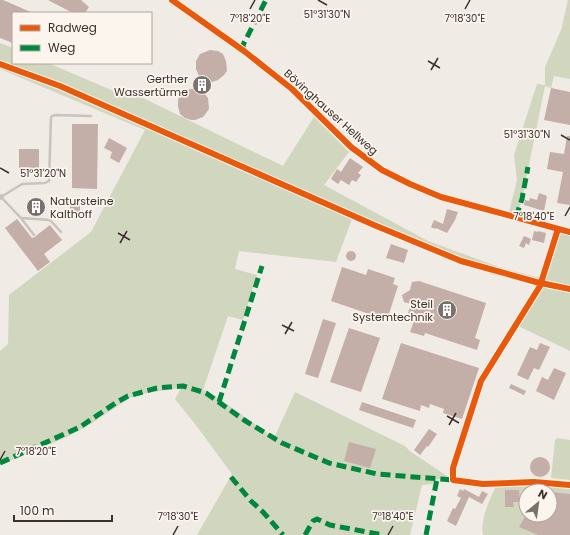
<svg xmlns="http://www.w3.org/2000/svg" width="570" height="535" font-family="Poppins,sans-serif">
<rect width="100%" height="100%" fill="#f0ebe5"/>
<!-- green -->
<g fill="#d1d6bf" fill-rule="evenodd">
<polygon points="568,0 570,0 570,79 554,76 551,88 545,86 522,199 518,213 514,213 509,212 517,180 514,155 537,84 545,85 545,67 561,30"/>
<polygon points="0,43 13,48 13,63 48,63 123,95 141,97 283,166 314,117 349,152 324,185 428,241 499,267 540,278 558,229 570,232 570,351 516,325 539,286 491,274 352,219 336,262 239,251 235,269 257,275 243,320 228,316 203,390 221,400 274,438 295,392 405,446 411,452 453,480 437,479 432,484 422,485 410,535 197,535 232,474 195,424 175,399 181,388 147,393 130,398 89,425 67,437 0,465 0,351 8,344 9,295 91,232 145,130 0,69"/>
<polygon points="558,438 570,440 570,480 551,478 555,440"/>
<path d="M 497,484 L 570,485 L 570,535 L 483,535 C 480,518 490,499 497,484 ZM 526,491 L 550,491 L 550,515 L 526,515 Z"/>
</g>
<!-- building -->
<g fill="#c3afa7">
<polygon points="0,0 3,0 33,13 13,13 13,43 0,38"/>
<polygon points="48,0 81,0 89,7 85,13 73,13"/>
<polygon points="210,50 218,51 223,54 226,61 227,71 224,75 218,80 212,82 202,81 203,79 199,76 196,69 196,61 200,54"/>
<polygon points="199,87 208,98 209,109 203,117 195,120 191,120 185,118 180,114 178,106 178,101 179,96 184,92 190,89 198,89"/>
<polygon points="551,88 570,92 570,125 544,120"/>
<polygon points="72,124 98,124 97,189 72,188"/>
<polygon points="567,136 570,136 570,205 557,203 563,172 547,169 550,152 564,154"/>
<polygon points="109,138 127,148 119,163 110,158 112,152 104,148"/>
<polygon points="19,149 39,149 39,174 19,173"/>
<polygon points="350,158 363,167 358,173 361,175 356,182 352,180 349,185 341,180 338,184 331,179 337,169 341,172"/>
<polygon points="539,193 547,196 544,211 524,205 525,200 529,201 530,198 537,200"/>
<rect x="32" y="198" width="9" height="17"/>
<rect x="70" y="199" width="10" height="13"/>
<polygon points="447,209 458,212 455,220 447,233 436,228 435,229 431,227 434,220 443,224"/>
<polygon points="17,219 32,238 35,237 37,235 50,225 62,240 44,254 50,262 38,271 5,228"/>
<polygon points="534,231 538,232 538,231 546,233 544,243 532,240"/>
<polygon points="524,236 531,239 529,245 526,243 524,248 519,246"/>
<polygon points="391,244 408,250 404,263 386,258"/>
<circle cx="351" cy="256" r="5"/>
<polygon points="342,267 366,275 368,269 395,278 393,284 398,286 387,320 331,301"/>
<polygon points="419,281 486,303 475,338 480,340 477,350 425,333 424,336 410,332 415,318 407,316 411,304 404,302 402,295 410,290 412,282"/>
<polygon points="323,319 336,323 318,378 305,374"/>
<polygon points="349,328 380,338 361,392 330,382"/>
<polygon points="401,343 479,368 462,419 443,413 444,409 430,404 429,408 421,405 420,411 382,399"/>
<polygon points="540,343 550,347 539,370 534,368 528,380 517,375 530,347 537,350"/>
<polygon points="554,368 566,373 554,400 536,391 542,377 548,380"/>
<polygon points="511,384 526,391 524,395 509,388"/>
<polygon points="362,402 416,420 413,428 359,410"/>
<polygon points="429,429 437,434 428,447 427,446 420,455 414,450"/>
<polygon points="349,442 376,449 370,468 344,461"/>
<circle cx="540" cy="467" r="10"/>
<polygon points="460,489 463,491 464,489 479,497 482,491 488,494 482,504 469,497 456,526 447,521 453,508 455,509 461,498 457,496"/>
<polygon points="505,490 519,490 520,502 513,502 514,507 505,507"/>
<polygon points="550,492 570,494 570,535 538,535 519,527 526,515 550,515"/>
</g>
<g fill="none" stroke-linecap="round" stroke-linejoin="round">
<!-- service -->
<g stroke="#c9c3be" stroke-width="2.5">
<polyline points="21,218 34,235"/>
<polyline points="61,232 50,220 21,218 1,197 22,184 45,183 49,181 51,117 54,115 91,116"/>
</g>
<!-- minor -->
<g stroke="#c9c3be" stroke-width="5.5">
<polyline points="0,197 1,197"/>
<polyline points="459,448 481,381 540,286 558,229"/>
<polyline points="453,480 483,484 534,482 570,485"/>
</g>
<!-- tertiary -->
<polyline stroke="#c9c3be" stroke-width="7" points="172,0 244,51 292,89 351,147 382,170 410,184 441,197 570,232"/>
<!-- quiet -->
<g stroke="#00873e" stroke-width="5" stroke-dasharray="10 5" stroke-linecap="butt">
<polyline points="244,51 243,45 266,0"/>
<polyline points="516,217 522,199 528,167"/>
<polyline points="219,402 262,266"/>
<polyline points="0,463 80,427 117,402 128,396 157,388 183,386 206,393 244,420 282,443 329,463 377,474 453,480 453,476"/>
<polyline points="231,477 251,501 263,512 283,535"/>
<polyline points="305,535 313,521 317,519 330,525 383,535"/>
<polyline points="426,535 437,479"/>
</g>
<defs>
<g id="cycleway">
<polyline points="172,0 244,51 292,89 351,147 382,170 410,184 441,197 570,232"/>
<polyline points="0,64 60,86 374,225 461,261 536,282 570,289"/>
<polyline points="558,229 540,286 481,381 453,468 453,480 483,484 534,482 570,485"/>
</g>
</defs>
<!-- cycleway casing -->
<use href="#cycleway" stroke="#fbf5ee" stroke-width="8"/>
<!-- cycleway -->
<use href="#cycleway" stroke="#e8590c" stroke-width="6"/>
</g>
<!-- ticks -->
<path fill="none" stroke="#3b302b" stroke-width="1.5" d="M 318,0 L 327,5M 250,9 L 255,0M 465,9 L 470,0M 428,61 L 440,68M 431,70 L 438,58M 561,135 L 570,140M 0,168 L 9,173M 565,216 L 570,207M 118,233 L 130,240M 120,243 L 127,231M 282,325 L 294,331M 285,334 L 292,322M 447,416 L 459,423M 449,425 L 456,413M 0,460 L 5,451M 173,535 L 178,526M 388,535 L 393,526"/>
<!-- icons -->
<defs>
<symbol id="building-disc" viewBox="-11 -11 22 22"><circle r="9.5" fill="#7a716c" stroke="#fbf5ee"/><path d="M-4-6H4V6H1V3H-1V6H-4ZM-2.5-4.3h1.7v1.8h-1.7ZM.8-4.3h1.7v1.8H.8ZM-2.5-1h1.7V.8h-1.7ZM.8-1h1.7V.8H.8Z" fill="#fff"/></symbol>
</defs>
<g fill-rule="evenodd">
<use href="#building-disc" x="191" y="74" width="22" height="22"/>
<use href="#building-disc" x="25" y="196" width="22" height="22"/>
<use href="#building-disc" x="436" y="299" width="22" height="22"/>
</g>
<g text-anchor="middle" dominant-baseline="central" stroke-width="3.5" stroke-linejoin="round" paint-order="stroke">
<!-- poi labels -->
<g font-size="11" fill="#3b302b" stroke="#fbf5ee" text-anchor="end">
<text x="188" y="79">Gerther<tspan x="188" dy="13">Wassertürme</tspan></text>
<text x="50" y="201" text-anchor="start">Natursteine<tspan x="50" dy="13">Kalthoff</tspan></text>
<text x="433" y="304">Steil<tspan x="433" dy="13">Systemtechnik</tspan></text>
</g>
<!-- street labels -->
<g font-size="11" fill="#3b302b" stroke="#fbf5ee">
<text transform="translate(331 112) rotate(42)">Bövinghauser Hellweg</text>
</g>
</g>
<g font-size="10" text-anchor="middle" fill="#3b302b" stroke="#fbf5ee" stroke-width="3.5" stroke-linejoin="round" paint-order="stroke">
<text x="327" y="18">51°31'30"N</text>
<text x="250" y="22">7°18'20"E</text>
<text x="465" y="22">7°18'30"E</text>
<text x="527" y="138">51°31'30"N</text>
<text x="43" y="177">51°31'20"N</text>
<text x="534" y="220">7°18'40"E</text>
<text x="36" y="455">7°18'20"E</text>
<text x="178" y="520">7°18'30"E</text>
<text x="393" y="520">7°18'40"E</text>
</g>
<!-- legend -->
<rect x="12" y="12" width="140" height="52" fill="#fbf5ee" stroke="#aea6a0"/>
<rect x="20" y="25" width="20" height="6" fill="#e8590c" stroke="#aea6a0"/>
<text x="48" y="32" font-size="12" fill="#3b302b">Radweg</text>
<rect x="20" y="45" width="20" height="6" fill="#00873e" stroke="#aea6a0"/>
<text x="48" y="52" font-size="12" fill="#3b302b">Weg</text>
<!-- north arrow -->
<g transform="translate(538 503) rotate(29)"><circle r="19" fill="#fbf5ee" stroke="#aea6a0"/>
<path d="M0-3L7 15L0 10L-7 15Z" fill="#7a716c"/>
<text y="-6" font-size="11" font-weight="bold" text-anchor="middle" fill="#3b302b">N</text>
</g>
<!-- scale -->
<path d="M14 515v6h98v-6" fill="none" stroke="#3b302b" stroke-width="2"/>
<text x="20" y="515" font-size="12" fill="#3b302b" stroke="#fbf5ee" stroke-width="3" paint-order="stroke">100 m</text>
</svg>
